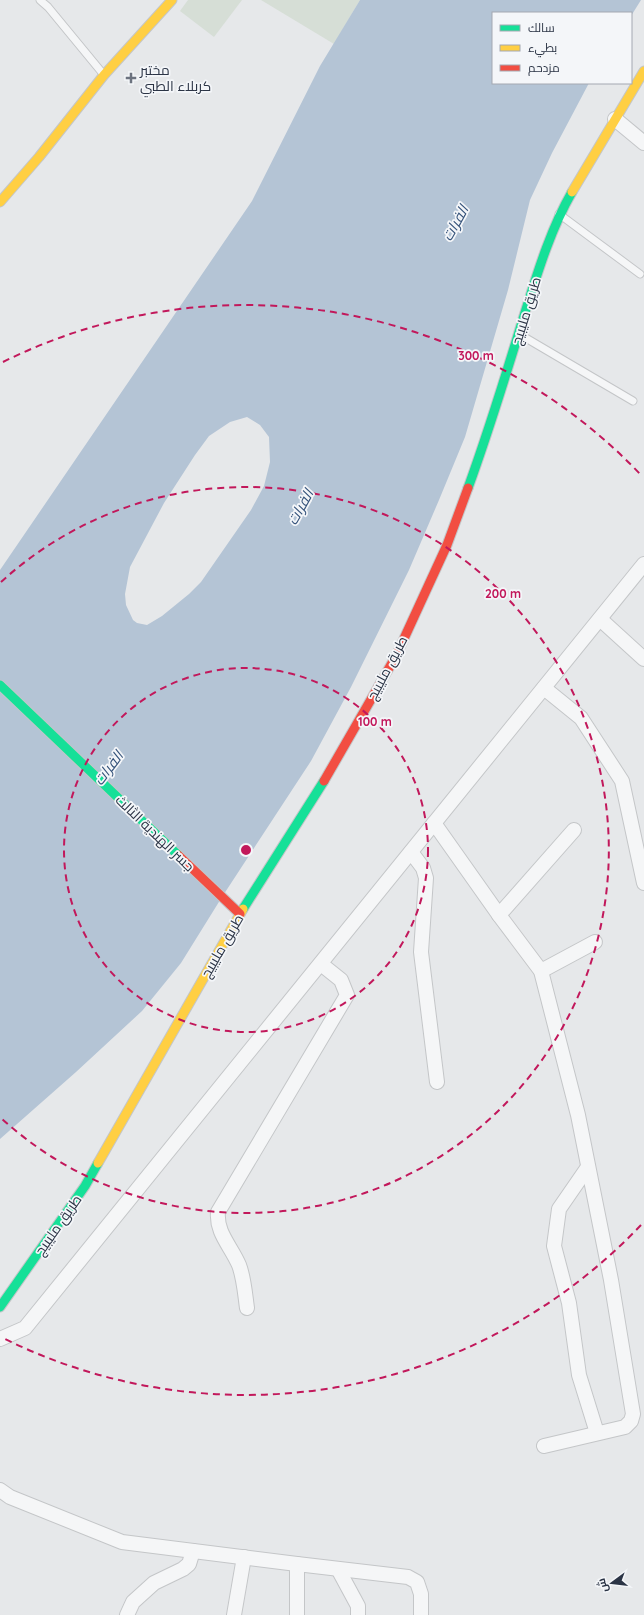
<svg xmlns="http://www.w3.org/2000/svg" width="644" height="1615" font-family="Quicksand,Cairo,sans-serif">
<rect width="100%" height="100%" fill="#e6e8ea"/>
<!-- green -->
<g fill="#d6ded6">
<polygon points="188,0 242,0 214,37 180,11"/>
<polygon points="261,0 360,0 334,44"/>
</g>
<!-- water -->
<path fill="#b4c4d5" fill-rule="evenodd" d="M 360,0 L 641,0 L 631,16 L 631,13 L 493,13 L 493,83 L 589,83 L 552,153 L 530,200 L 508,290 L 465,437 L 439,500 L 409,570 L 351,687 L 311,761 L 222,897 L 181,963 L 142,1011 L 76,1072 L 0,1139 L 0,570 L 252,201 L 320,66 ZM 247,417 L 260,425 L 269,437 L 270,462 L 264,486 L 251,510 L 201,582 L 189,594 L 162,616 L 147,625 L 137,623 L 133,620 L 126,605 L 125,594 L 130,567 L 164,503 L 195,455 L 209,436 L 230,422 Z"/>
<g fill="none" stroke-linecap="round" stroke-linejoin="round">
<defs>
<g id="lane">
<polyline points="40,0 48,7 104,75"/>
<polyline points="559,214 640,274"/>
<polyline points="519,334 633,401"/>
</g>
<g id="street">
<polyline points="615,119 644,143"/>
<polyline points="600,619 644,659"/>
<polyline points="544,688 581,718 622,781 644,883"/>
<polyline points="434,823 499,915 541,971 578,1115 611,1280 633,1414 631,1421 625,1427 544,1446"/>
<polyline points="411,852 423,868 426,878 421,952 437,1082"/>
<polyline points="499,915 574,830"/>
<polyline points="541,971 595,942"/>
<polyline points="588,1167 559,1209 554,1246 569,1303 579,1375 597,1433"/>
<path d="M 247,1308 C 245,1294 244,1278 239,1265 C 231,1246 216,1233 218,1212 L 347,995 L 341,980 L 321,964"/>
<polyline points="0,1339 25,1328 644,564"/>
<polyline points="0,1490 10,1497 122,1542 297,1564 297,1615"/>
<polyline points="297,1564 408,1577 417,1582 421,1594 421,1615"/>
<polyline points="338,1569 358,1606 358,1615"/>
<polyline points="127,1615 133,1602 154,1583 183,1569 189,1564 193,1551"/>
<polyline points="234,1615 244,1557"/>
</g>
<g id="fast">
<path d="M 468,488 C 488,433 505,378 522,322 C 536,278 549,232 572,192"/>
<polyline points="0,685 178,855"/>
<polyline points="243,909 324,781"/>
<polyline points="0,1307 85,1186 98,1163"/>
</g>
<g id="slow">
<polyline points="572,192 644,71"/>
<polyline points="0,202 39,157 104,75 172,0"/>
<polyline points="98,1163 243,909"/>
</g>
<g id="jam">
<polyline points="324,781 396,656 447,545 468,488"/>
<polyline points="178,855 240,914"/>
</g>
</defs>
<!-- lane casing -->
<use href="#lane" stroke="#c4c6c8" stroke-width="9"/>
<!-- street casing -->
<use href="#street" stroke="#c4c6c8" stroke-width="16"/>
<!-- fast casing -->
<use href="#fast" stroke="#c4c6c8" stroke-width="11"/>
<!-- slow casing -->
<use href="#slow" stroke="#c4c6c8" stroke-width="11"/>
<!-- jam casing -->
<use href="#jam" stroke="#c4c6c8" stroke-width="11"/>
<!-- lane -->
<use href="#lane" stroke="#f5f6f7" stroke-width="7"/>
<!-- street -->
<use href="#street" stroke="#f5f6f7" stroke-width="14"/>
<!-- fast -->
<use href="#fast" stroke="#16e098" stroke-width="9"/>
<!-- slow -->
<use href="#slow" stroke="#ffcf43" stroke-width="9"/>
<!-- jam -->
<use href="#jam" stroke="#f24e42" stroke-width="9"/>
</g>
<!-- distance rings -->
<g fill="none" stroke="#c2185b" stroke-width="2" stroke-dasharray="7 5">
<circle cx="246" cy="850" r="182"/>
<path d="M1 582A363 363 0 1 1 1 1118"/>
<path d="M641 1225A545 545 0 0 1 3 1338M3 362A545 545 0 0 1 641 475"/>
</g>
<!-- markers -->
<path fill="#6c737f" stroke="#f4f6f9" stroke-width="1.5" d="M129 72h4v4h4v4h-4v4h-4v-4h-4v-4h4z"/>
<g text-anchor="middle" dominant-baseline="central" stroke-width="3.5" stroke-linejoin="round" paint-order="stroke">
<!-- poi labels -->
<g font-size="14" fill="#2b3445" stroke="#f4f6f9" text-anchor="start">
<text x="140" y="70">مختبر<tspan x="140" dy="16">كربلاء الطبي</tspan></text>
</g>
<!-- street labels -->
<g font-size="14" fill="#2b3445" stroke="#f4f6f9">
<text transform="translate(526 311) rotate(-73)">طريق مليبيج</text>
<text transform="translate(387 668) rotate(-62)">طريق مليبيج</text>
<text transform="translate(155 833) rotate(44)">جسر الهندية الثالث</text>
<text transform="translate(222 946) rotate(-60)">طريق مليبيج</text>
<text transform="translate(58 1225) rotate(-55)">طريق مليبيج</text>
</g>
<!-- water labels -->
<g font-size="15" font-style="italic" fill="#34527a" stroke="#f4f6f9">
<text transform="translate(455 223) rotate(-61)">الفرات</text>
<text transform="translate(300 507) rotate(-61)">الفرات</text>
<text transform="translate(108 768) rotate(-53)">الفرات</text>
</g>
</g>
<circle cx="246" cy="850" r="6" fill="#c2185b" stroke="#f4f6f9" stroke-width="2"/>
<g font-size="12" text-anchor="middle" font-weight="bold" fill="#c2185b" stroke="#f4f6f9" stroke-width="3.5" stroke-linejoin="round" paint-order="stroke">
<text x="476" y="360">300 m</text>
<text x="503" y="598">200 m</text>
<text x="375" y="726">100 m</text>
</g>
<!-- legend -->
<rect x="492" y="12" width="140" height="72" fill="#f4f6f9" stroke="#a4a8b1"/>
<rect x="500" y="25" width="20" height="6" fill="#16e098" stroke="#a4a8b1"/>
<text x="528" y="32" font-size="12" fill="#2b3445">سالك</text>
<rect x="500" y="45" width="20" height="6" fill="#ffcf43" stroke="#a4a8b1"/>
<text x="528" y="52" font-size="12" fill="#2b3445">بطيء</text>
<rect x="500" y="65" width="20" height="6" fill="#f24e42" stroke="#a4a8b1"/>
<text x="528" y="72" font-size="12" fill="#2b3445">مزدحم</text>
<!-- north arrow -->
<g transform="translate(612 1583) rotate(255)" stroke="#f4f6f9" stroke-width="3" paint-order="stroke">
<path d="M0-3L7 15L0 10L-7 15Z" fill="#2b3445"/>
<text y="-6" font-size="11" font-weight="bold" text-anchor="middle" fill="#2b3445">ش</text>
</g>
</svg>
